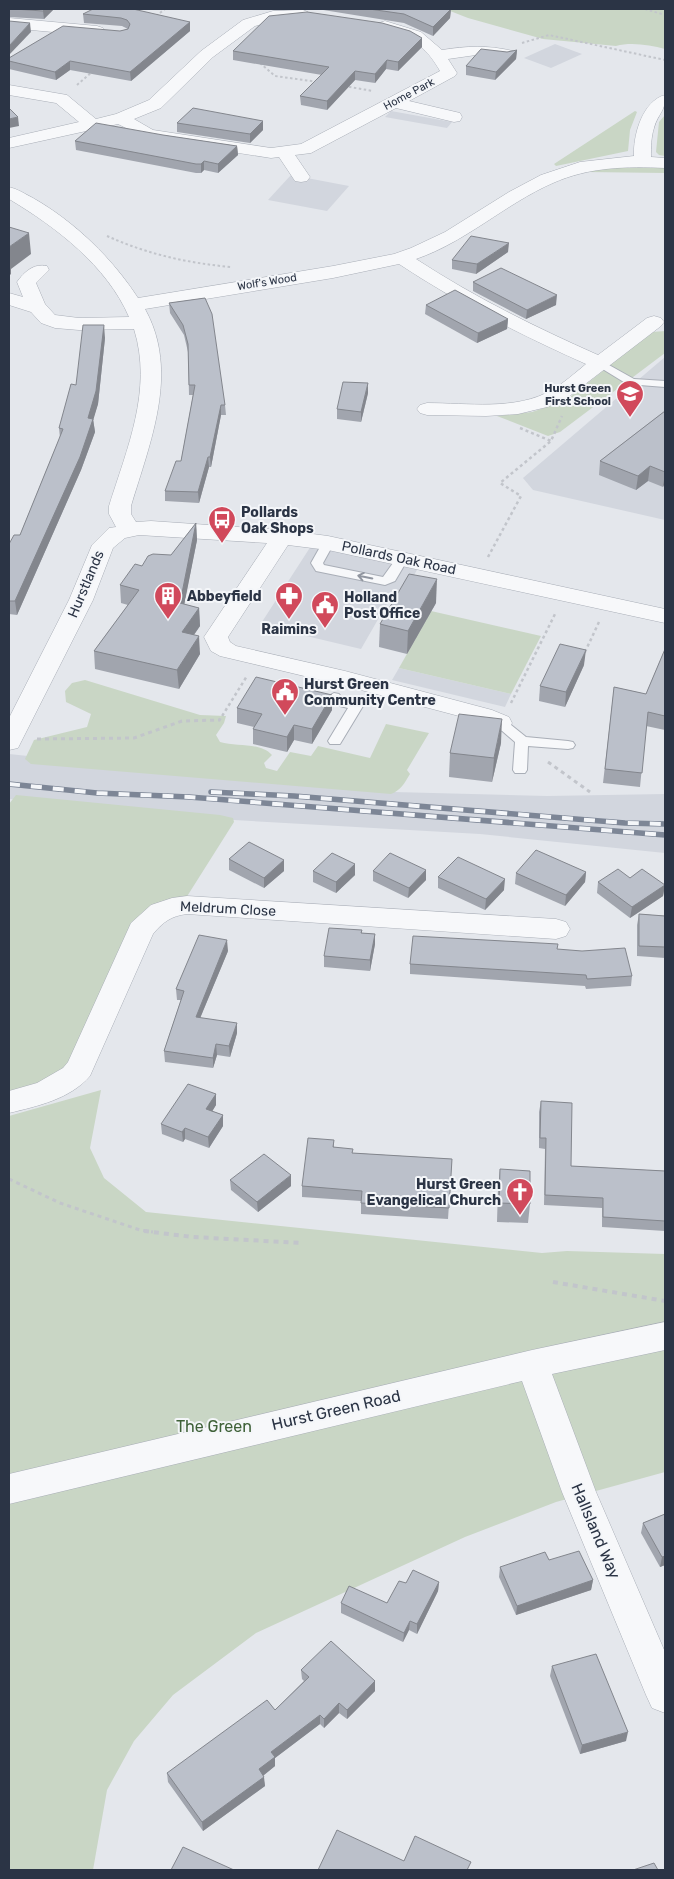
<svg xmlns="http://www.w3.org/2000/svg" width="674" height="1879" font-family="Rubik,sans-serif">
<rect width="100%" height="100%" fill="#e4e7ec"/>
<!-- built -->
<g fill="#d2d6de">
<polygon points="555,44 582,54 551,68 524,58"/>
<polygon points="391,111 452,122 447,128 385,117"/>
<polygon points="291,175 349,186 327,211 268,200"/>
<polygon points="665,357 665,520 533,490 523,478"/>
<polygon points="311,546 418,568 402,597 392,595 361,649 260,625"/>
<polygon points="399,668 511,694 505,707 392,680"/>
<polygon points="9,754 294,784 394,792 547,796 665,794 665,853 480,834 234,820 9,799"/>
</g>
<!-- green -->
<g fill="#c9d6c5">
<path d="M 445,9 L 665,9 L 665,49 C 650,45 631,42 616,46 L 543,39 L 468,18 Z"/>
<polygon points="635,111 637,112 630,130 628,151 556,166 554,164"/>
<polygon points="665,115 665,156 659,155 656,152 659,122"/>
<polygon points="657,166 665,167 665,173 586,172 599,168"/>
<polygon points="665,331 665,353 560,432 548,436 497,416 532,412 550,406 571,396 652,332"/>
<polygon points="431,611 541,636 511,694 399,668"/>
<path d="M 85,680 L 200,715 L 226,716 L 224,723 L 216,735 L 220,742 C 237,747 260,742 272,755 L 264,763 L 266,768 L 277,771 L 290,752 L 311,756 L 318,746 L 370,758 L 386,724 L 429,733 L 407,770 L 410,774 C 404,784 401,790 391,794 L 31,764 L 25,759 L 34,740 L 87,727 L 91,714 L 66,702 L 65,691 L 72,683 Z"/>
<polygon points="16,795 220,815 233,818 234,822 186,898 170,900 72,1065 35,1087 9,1092 9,804"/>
<polygon points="101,1090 90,1148 104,1178 146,1212 542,1253 567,1251 665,1254 665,1472 556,1502 465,1537 256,1633 173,1695 134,1741 107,1790 93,1870 9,1870 9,1116"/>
</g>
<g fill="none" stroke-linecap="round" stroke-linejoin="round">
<defs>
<g id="lane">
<polygon points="600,360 634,379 665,381 665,387 627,384 596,365 595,363"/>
<polygon points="328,539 334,543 323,563 324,565 383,577 398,556 406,556 408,559 395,581 385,585 316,571 311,563 324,540"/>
<polygon points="334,693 339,694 342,698 361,703 363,706 340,744 330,744 328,741 348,708 332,704 327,697"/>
<polygon points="500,719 505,720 526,737 568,741 573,742 575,745 573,748 568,749 528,746 527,770 525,773 515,773 513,770 515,742 493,723"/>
</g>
<g id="street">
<path d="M 303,10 L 308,12 L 311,15 L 308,18 L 274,21 L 255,26 L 213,57 L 161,108 L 134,119 L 153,130 L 271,148 L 301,144 L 440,71 C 424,43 410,37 379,29 L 377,26 L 379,23 L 385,21 L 421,32 L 442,50 C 466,46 488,45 513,51 L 515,54 L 513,57 L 507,59 L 476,55 L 448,59 L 457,73 L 455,76 L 409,101 L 460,113 L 462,117 L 460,121 L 454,122 L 396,108 L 311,153 L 295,155 L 310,177 L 307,181 L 301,182 L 295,181 L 279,157 L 271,158 L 148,139 L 118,124 L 9,148 L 9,138 L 79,122 L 56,103 L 9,95 L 9,85 L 67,95 L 96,119 L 116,114 L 149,100 L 201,51 L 243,20 L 273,11 Z"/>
<polygon points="9,18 97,26 103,28 105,31 103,34 97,36 9,28"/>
<path d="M 665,95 C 666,112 658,113 654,128 C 651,137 651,147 651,157 L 665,158 L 665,168 C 627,166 589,167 553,183 C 505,204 466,242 416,259 C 474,297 535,327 598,355 L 647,318 L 654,316 L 661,318 L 664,322 L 661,326 L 567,398 L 547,407 L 518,414 L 486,416 L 427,415 L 420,413 L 417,409 L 420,405 L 427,403 C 467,403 516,411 552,390 C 564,383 575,373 586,364 C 521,335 458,303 399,264 L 333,278 L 145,309 C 180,372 150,442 131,506 L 131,514 L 136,522 L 151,521 L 282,530 L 328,536 L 665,609 L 665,623 L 328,550 L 288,545 L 228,637 L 230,642 L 236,646 L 345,671 L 492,710 L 509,717 L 512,723 L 509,729 L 500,731 L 474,720 L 342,685 L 220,656 L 211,651 L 204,637 L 267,543 L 139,535 L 125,538 L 113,548 L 93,600 L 21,742 L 18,748 L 9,750 L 9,718 L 69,600 L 92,545 L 109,528 L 116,527 L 109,514 L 109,506 C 127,448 153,390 134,329 L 79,330 L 55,328 L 41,323 L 31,312 L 9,305 L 9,293 L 23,297 L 17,282 C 24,272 34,263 47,266 L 49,270 L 36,283 L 45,304 L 55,315 L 79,318 L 129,317 C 107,266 56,227 9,199 L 9,187 C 18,189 25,194 33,198 C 75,222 112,258 138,298 L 333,266 L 394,254 L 411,248 L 445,232 L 509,192 L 541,175 L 580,162 L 634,156 C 633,136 642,101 665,95 Z"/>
<path d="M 187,896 L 556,919 L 566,922 L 570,929 L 566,936 L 556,939 L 187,914 C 171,916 163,922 153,934 L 90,1076 C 70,1099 38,1106 9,1113 L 9,1091 L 37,1083 L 63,1068 L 68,1062 L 131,923 L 151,905 L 172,898 Z"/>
<polygon points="665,1322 665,1350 552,1374 596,1492 665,1652 665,1713 652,1708 646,1695 562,1492 522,1381 9,1504 9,1474 532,1350"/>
</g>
</defs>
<!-- lane casing -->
<use href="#lane" stroke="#a9aeb7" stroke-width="2"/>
<!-- street casing -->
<use href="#street" stroke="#a9aeb7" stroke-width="1"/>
<!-- path-far3 -->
<g stroke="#c2c5cb" stroke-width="2" stroke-dasharray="2.5 2.5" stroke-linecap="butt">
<polyline points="645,9 665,15"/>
<polyline points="156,16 165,9"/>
<polyline points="522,43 549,35 665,60"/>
<polyline points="260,63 275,76 318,82"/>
<polyline points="77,85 93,71"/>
<polyline points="344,86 373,91"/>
<path d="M 107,236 C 147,254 187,263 231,267"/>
</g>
<!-- path-far2 -->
<g stroke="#c2c5cb" stroke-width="2.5" stroke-dasharray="3 3" stroke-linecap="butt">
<polyline points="520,428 551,441"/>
<polyline points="488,557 521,496 500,483 551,441 562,416"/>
<polyline points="585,652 599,622"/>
<polyline points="511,703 556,612"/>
<polyline points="219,721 247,676"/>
</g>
<!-- path-far1 -->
<g stroke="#c2c5cb" stroke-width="3" stroke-dasharray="4 4" stroke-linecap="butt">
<polyline points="37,739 134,738 182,721 220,720"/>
<polyline points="548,762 590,792"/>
<polyline points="9,1179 60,1203 140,1230 153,1232"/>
</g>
<!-- path -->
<g stroke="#c2c5cb" stroke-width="4" stroke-dasharray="5 5" stroke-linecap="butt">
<polyline points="144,1231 193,1237 302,1243"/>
<polyline points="553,1282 665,1301"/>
</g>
<!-- lane -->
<use href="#lane" fill="#f7f8fa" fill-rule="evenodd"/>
<!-- street -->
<use href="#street" fill="#f7f8fa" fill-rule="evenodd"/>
<defs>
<g id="rail">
<polyline points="9,784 97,793 189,797 665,835"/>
<polyline points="211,792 294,796 625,823 665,824"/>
</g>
</defs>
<!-- rail casing -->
<use href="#rail" stroke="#7d8696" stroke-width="5.5"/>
<!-- rail -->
<use href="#rail" stroke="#f4f6f9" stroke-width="4" stroke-dasharray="11" stroke-linecap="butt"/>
</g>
<!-- wall -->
<g fill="#a1a5ae">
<polygon points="9,9 54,9 44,19 9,17"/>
<polygon points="317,9 451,9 450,18 433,36 404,23"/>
<polygon points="83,14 190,22 190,31 131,81 70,70 56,80 9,69 9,58 120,31 128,29 122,26 84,23"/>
<polygon points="422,47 398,71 386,69 375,83 355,80 327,110 301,105 300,96 322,75 233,60 233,51"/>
<polygon points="517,50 516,59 495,80 466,75 466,66"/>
<polygon points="263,121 263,130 250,143 177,132 177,123"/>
<polygon points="163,135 237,146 238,155 218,173 204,170 201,173 196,173 76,150 75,141"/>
<polygon points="508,252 476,274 452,269 452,260"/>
<polygon points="473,282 556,305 526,319 473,291"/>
<polygon points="205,298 225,405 226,415 221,415 211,467 209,467 199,503 165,501 165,491 181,461 193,395 189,395 188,352 184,335 170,313 169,303"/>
<polygon points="426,305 508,319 507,329 477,343 425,314"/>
<polygon points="105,338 98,404 93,419 95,432 81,470 17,615 9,614 9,544 20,535 57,444 60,438 59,428 76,385"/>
<polygon points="368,393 361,422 337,419 337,409"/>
<polygon points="665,411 665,483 663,487 648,481 636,490 599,475 600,461"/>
<polygon points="196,523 197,540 184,604 199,608 200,626 194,635 200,654 179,689 95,669 94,651 128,605 121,603 120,585 142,566 171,555"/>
<polygon points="436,603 407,654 379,647 380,624"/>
<polygon points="665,649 665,730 646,726 640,787 603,783 614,687 646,694"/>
<polygon points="584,665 565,707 539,701 540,686"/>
<polygon points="237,708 332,710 312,744 294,740 287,752 253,744 253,729 254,727 237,723"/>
<polygon points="501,743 492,782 449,777 450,753"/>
<polygon points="229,859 284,860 284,871 264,888 229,870"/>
<polygon points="313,871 355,875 336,893 313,882"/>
<polygon points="373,871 426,880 408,898 373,881"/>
<polygon points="586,872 585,882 565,906 515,884 516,873"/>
<polygon points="438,877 504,890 485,910 438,888"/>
<polygon points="630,878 665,885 663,896 630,918 597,893 598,882"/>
<polygon points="639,914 665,916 665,958 637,956 637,925"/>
<polygon points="362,930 362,933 375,934 375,944 370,971 324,967 324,956"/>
<polygon points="557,949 632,976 631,986 586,989 585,986 410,974 410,964"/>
<polygon points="228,951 200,1018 237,1033 230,1057 217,1055 213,1068 165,1062 164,1051 181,1000 177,1000 176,989"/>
<polygon points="216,1094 216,1105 212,1111 223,1115 223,1126 209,1148 185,1139 183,1142 162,1134 161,1124"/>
<polygon points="541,1101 571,1166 665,1171 665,1231 602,1227 602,1208 544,1205 545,1149 539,1148 539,1112"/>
<polygon points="334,1140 334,1147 353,1153 452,1159 448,1219 361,1214 361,1201 302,1197 302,1186"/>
<polygon points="500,1169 530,1204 528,1223 497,1222 498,1188"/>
<polygon points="230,1180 291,1186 258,1212 231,1190"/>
<polygon points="665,1514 665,1565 660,1567 641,1533 643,1523"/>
<polygon points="549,1560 593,1580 591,1590 516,1615 499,1577 500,1567"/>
<polygon points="439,1582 438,1591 417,1634 409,1630 403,1642 341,1613 341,1603 387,1603 406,1583"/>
<polygon points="552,1666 626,1741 580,1754 550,1676"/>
<polygon points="301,1670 375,1691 347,1719 339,1713 324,1728 320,1724 275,1758 275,1766 263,1776 265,1786 203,1831 168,1782 167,1773 275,1710 304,1681 302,1679"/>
</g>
<!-- shaded-wall -->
<g fill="#83868d">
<polygon points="45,9 54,9 44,19 43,11"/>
<polygon points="451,9 450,18 433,36 433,27"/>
<polygon points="190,22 190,31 131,81 130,72"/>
<polygon points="30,23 31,32 9,55 9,46"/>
<polygon points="422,38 422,47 398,71 398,62"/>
<polygon points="517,50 516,59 495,80 496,72"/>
<polygon points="387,60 386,69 375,83 375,74"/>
<polygon points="70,61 70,70 56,80 55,72"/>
<polygon points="355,71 355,80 327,110 327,101"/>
<polygon points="18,117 19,126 9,128 9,119"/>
<polygon points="263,121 263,130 250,143 250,134"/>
<polygon points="237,146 238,155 218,173 218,164"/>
<polygon points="204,161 204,170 201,173 201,164"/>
<polygon points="29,233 31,254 11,269 11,274 9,276 9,247"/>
<polygon points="509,243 508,252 476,274 477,264"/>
<polygon points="557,295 556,305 526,319 527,310"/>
<polygon points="508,319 507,329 477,343 478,333"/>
<polygon points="104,325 105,338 98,404 93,421 93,419 95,432 81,470 17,615 15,601 88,418"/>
<polygon points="368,383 368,393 361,422 361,412"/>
<polygon points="221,405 221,415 211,467 210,457"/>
<polygon points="208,457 209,467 199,503 198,492"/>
<polygon points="650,466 648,481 636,490 638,476"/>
<polygon points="665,472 665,483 663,487"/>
<polygon points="196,523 197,540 181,621 180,603"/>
<polygon points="437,579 436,603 407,654 408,631"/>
<polygon points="199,608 200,626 183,650 182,632"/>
<polygon points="199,636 200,654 179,689 177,670"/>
<polygon points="586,650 584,665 565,707 566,692"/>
<polygon points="332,695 332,710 312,744 312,729"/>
<polygon points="502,719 501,743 492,782 494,758"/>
<polygon points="294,725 294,740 287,752 287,737"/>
<polygon points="284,860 284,871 264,888 264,878"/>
<polygon points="355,864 355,875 336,893 336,882"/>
<polygon points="426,870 426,880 408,898 409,888"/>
<polygon points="586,872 585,882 565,906 566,895"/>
<polygon points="505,879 504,890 485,910 486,899"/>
<polygon points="665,885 663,896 630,918 632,907"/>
<polygon points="375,934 375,944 370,971 370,960"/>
<polygon points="227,940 228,951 196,1028 196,1017"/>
<polygon points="237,1023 237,1033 230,1057 229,1046"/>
<polygon points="216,1044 217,1055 213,1068 213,1058"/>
<polygon points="216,1094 216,1105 207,1120 206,1109"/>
<polygon points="223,1115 223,1126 209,1148 208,1137"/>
<polygon points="185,1128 185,1139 183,1142 182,1132"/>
<polygon points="291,1175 291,1186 258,1212 257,1202"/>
<polygon points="665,1556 665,1565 660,1567 662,1557"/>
<polygon points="593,1580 591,1590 516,1615 517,1606"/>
<polygon points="439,1582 438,1591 417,1634 417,1624"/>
<polygon points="410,1621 409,1630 403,1642 404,1633"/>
<polygon points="375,1681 375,1691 347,1719 347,1710"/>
<polygon points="339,1703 339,1713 324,1728 324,1719"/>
<polygon points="320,1715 320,1724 275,1758 275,1766 260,1778 259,1769 271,1752"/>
<polygon points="628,1732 626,1741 580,1754 582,1745"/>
<polygon points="264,1777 265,1786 203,1831 202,1822"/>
</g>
<!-- building -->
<g fill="#bbc0ca" stroke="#83868d">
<polygon points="14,9 45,9 43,11"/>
<polygon points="93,9 133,9 190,22 130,72 70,61 55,72 9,61 9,58 63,26 120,31 128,29 130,24 127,20 121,18 83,14"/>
<polygon points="369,9 451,9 433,27 404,14"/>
<polygon points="307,12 382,23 410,31 422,38 398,62 387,60 375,74 355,71 327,101 300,96 329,67 233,51 269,16"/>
<polygon points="9,21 30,23 9,46"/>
<polygon points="481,49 507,52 517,50 496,72 466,66"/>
<polygon points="9,108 18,117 9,119"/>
<polygon points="193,108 263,121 250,134 177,123"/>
<polygon points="96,123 163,135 237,146 218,164 204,161 201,164 196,164 75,141"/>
<polygon points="9,227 29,233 9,247"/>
<polygon points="471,236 509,243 477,264 452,260"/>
<polygon points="501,268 557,295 527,310 473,282"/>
<polygon points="455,290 508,319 478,333 426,305"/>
<polygon points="205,298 212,314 225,405 221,405 210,457 208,457 198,492 165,491 176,461 181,461 195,385 189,385 188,344 183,325 169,303"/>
<polygon points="83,325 104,325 96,391 88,418 93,419 80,457 15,601 9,601 9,544 14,535 20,535 57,444 63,429 59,428 71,384 76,385"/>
<polygon points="343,382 368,383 361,412 337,409"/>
<polygon points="665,411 665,472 650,466 638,476 600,461"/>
<polygon points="196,523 180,603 199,608 182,632 199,636 177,670 94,651 139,590 120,585 135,564 142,566 148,556 153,554 171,555"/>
<polygon points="409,574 437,579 408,631 380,624"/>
<polygon points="560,644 586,650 566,692 540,686"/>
<polygon points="665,649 665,716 648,712 642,773 605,769 614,687 646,694"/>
<polygon points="256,677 332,695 312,729 294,725 287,737 253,729 262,714 237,708"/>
<polygon points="459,714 502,719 494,758 450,753"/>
<polygon points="249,842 284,860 264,878 229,859"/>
<polygon points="536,850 586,872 566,895 516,873"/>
<polygon points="332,853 355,864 336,882 313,871"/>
<polygon points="390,853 426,870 409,888 373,871"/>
<polygon points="458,857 505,879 486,899 438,877"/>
<polygon points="618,869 630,878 642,869 665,885 632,907 598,882"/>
<polygon points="639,914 665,916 665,947 639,946"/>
<polygon points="329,928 362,930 361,933 375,934 370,960 324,956"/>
<polygon points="199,935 227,940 196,1017 237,1023 229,1046 216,1044 213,1058 164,1051 184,991 176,989"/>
<polygon points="413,936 558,944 557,949 582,951 625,948 632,976 587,979 586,975 410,964"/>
<polygon points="188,1084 216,1094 206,1109 223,1115 208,1137 185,1128 182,1132 161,1124"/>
<polygon points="541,1101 572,1103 571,1166 665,1171 665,1221 603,1217 603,1198 545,1195 546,1138 540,1138"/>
<polygon points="308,1138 334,1140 333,1147 353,1149 352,1153 452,1159 449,1208 361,1203 362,1191 302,1186"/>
<polygon points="264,1154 291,1175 257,1202 230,1180"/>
<polygon points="500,1169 530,1171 530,1204 499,1203"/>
<polygon points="665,1514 665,1556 662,1557 643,1523"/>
<polygon points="579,1551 593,1580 517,1606 500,1567 545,1552 549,1560"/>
<polygon points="413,1570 439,1582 417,1624 410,1621 404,1633 341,1603 349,1586 387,1603 399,1581 406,1583"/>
<polygon points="331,1641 375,1681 347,1710 339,1703 324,1719 320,1715 271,1752 275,1757 259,1769 264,1777 202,1822 167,1773 267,1700 275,1710 309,1677 301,1670"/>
<polygon points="596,1654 628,1732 582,1745 552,1666"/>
<polygon points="337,1830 404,1861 415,1836 471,1862 467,1870 318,1870"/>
<polygon points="183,1847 234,1870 171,1870"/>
<polygon points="654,1863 658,1870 633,1870"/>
</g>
<!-- one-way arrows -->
<defs><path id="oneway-shaft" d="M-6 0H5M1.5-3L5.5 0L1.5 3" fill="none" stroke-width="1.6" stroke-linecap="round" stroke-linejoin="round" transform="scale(1.25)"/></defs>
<use stroke="#9196a0" href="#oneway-shaft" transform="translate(365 577) rotate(-169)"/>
<!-- icons -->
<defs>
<symbol id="school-pin" viewBox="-11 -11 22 30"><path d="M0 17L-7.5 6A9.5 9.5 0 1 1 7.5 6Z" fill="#d1495b" stroke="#f4f6f9"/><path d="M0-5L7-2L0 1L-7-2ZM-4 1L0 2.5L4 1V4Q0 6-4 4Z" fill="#fff"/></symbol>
<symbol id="bus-pin" viewBox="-11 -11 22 30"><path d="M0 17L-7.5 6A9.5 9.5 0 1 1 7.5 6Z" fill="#d1495b" stroke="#f4f6f9"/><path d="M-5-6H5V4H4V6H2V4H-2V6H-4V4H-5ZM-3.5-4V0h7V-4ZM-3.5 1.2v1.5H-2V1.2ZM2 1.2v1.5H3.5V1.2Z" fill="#fff"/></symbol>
<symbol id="building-pin" viewBox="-11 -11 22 30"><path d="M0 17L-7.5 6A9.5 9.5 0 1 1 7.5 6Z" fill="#d1495b" stroke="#f4f6f9"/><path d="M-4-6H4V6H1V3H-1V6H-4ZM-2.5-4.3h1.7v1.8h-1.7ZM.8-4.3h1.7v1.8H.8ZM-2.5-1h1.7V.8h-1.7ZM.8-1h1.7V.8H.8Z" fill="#fff"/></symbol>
<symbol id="pharmacy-pin" viewBox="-11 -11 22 30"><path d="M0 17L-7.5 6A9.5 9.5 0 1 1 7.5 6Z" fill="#d1495b" stroke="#f4f6f9"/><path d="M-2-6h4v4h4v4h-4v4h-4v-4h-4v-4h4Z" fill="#fff"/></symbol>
<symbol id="civic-pin" viewBox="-11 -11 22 30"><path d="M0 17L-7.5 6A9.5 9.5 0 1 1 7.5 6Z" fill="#d1495b" stroke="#f4f6f9"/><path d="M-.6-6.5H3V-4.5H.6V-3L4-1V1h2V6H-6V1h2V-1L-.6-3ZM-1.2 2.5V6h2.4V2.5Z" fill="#fff"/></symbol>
<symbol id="church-pin" viewBox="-11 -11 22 30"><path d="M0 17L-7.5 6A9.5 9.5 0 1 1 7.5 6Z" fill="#d1495b" stroke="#f4f6f9"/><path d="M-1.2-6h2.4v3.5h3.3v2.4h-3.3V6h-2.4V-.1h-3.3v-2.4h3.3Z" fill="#fff"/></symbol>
</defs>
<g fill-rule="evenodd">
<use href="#school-pin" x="614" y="378" width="32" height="43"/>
<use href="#bus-pin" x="206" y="504" width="32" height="43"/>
<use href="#building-pin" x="152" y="580" width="32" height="43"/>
<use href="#pharmacy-pin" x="273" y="580" width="32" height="43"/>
<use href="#civic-pin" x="309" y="589" width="32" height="43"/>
<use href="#civic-pin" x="269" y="676" width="32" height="43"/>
<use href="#church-pin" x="504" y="1176" width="32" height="43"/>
</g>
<g text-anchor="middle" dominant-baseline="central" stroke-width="4" stroke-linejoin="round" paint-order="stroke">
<!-- far-street labels -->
<g font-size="11" fill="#2b3445" stroke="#f4f6f9">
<text transform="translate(409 94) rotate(-28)">Home Park</text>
<text transform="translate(267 282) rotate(-9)">Wolf's Wood</text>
</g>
<!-- far-poi labels -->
<g font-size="11" font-weight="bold" fill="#2b3445" stroke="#f4f6f9" text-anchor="end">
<text x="611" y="388">Hurst Green<tspan x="611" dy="13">First School</tspan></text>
</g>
<!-- poi labels -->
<g font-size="14" font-weight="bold" fill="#2b3445" stroke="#f4f6f9" text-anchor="start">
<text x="241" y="512">Pollards<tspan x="241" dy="16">Oak Shops</tspan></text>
<text x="187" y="596">Abbeyfield</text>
<text x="344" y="597">Holland<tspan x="344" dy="16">Post Office</tspan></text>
<text x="289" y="629" text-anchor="middle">Raimins</text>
<text x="304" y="684">Hurst Green<tspan x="304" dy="16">Community Centre</tspan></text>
<text x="501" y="1184" text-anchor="end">Hurst Green<tspan x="501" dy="16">Evangelical Church</tspan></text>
</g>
<!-- street labels -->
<g font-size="14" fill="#2b3445" stroke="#f4f6f9">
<text transform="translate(399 558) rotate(12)">Pollards Oak Road</text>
<text transform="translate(86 584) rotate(-67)">Hurstlands</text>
<text transform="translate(228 909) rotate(3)">Meldrum Close</text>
</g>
<!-- near-street labels -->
<g font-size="16" fill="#2b3445" stroke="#f4f6f9">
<text transform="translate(336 1410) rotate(-13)">Hurst Green Road</text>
<text transform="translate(596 1531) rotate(67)">Hallsland Way</text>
</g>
<!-- near-park labels -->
<g font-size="16" fill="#3f6138" stroke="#f4f6f9">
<text x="214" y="1426">The Green</text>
</g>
</g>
<!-- border -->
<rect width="674" height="1879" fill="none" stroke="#2b3445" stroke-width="20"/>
</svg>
